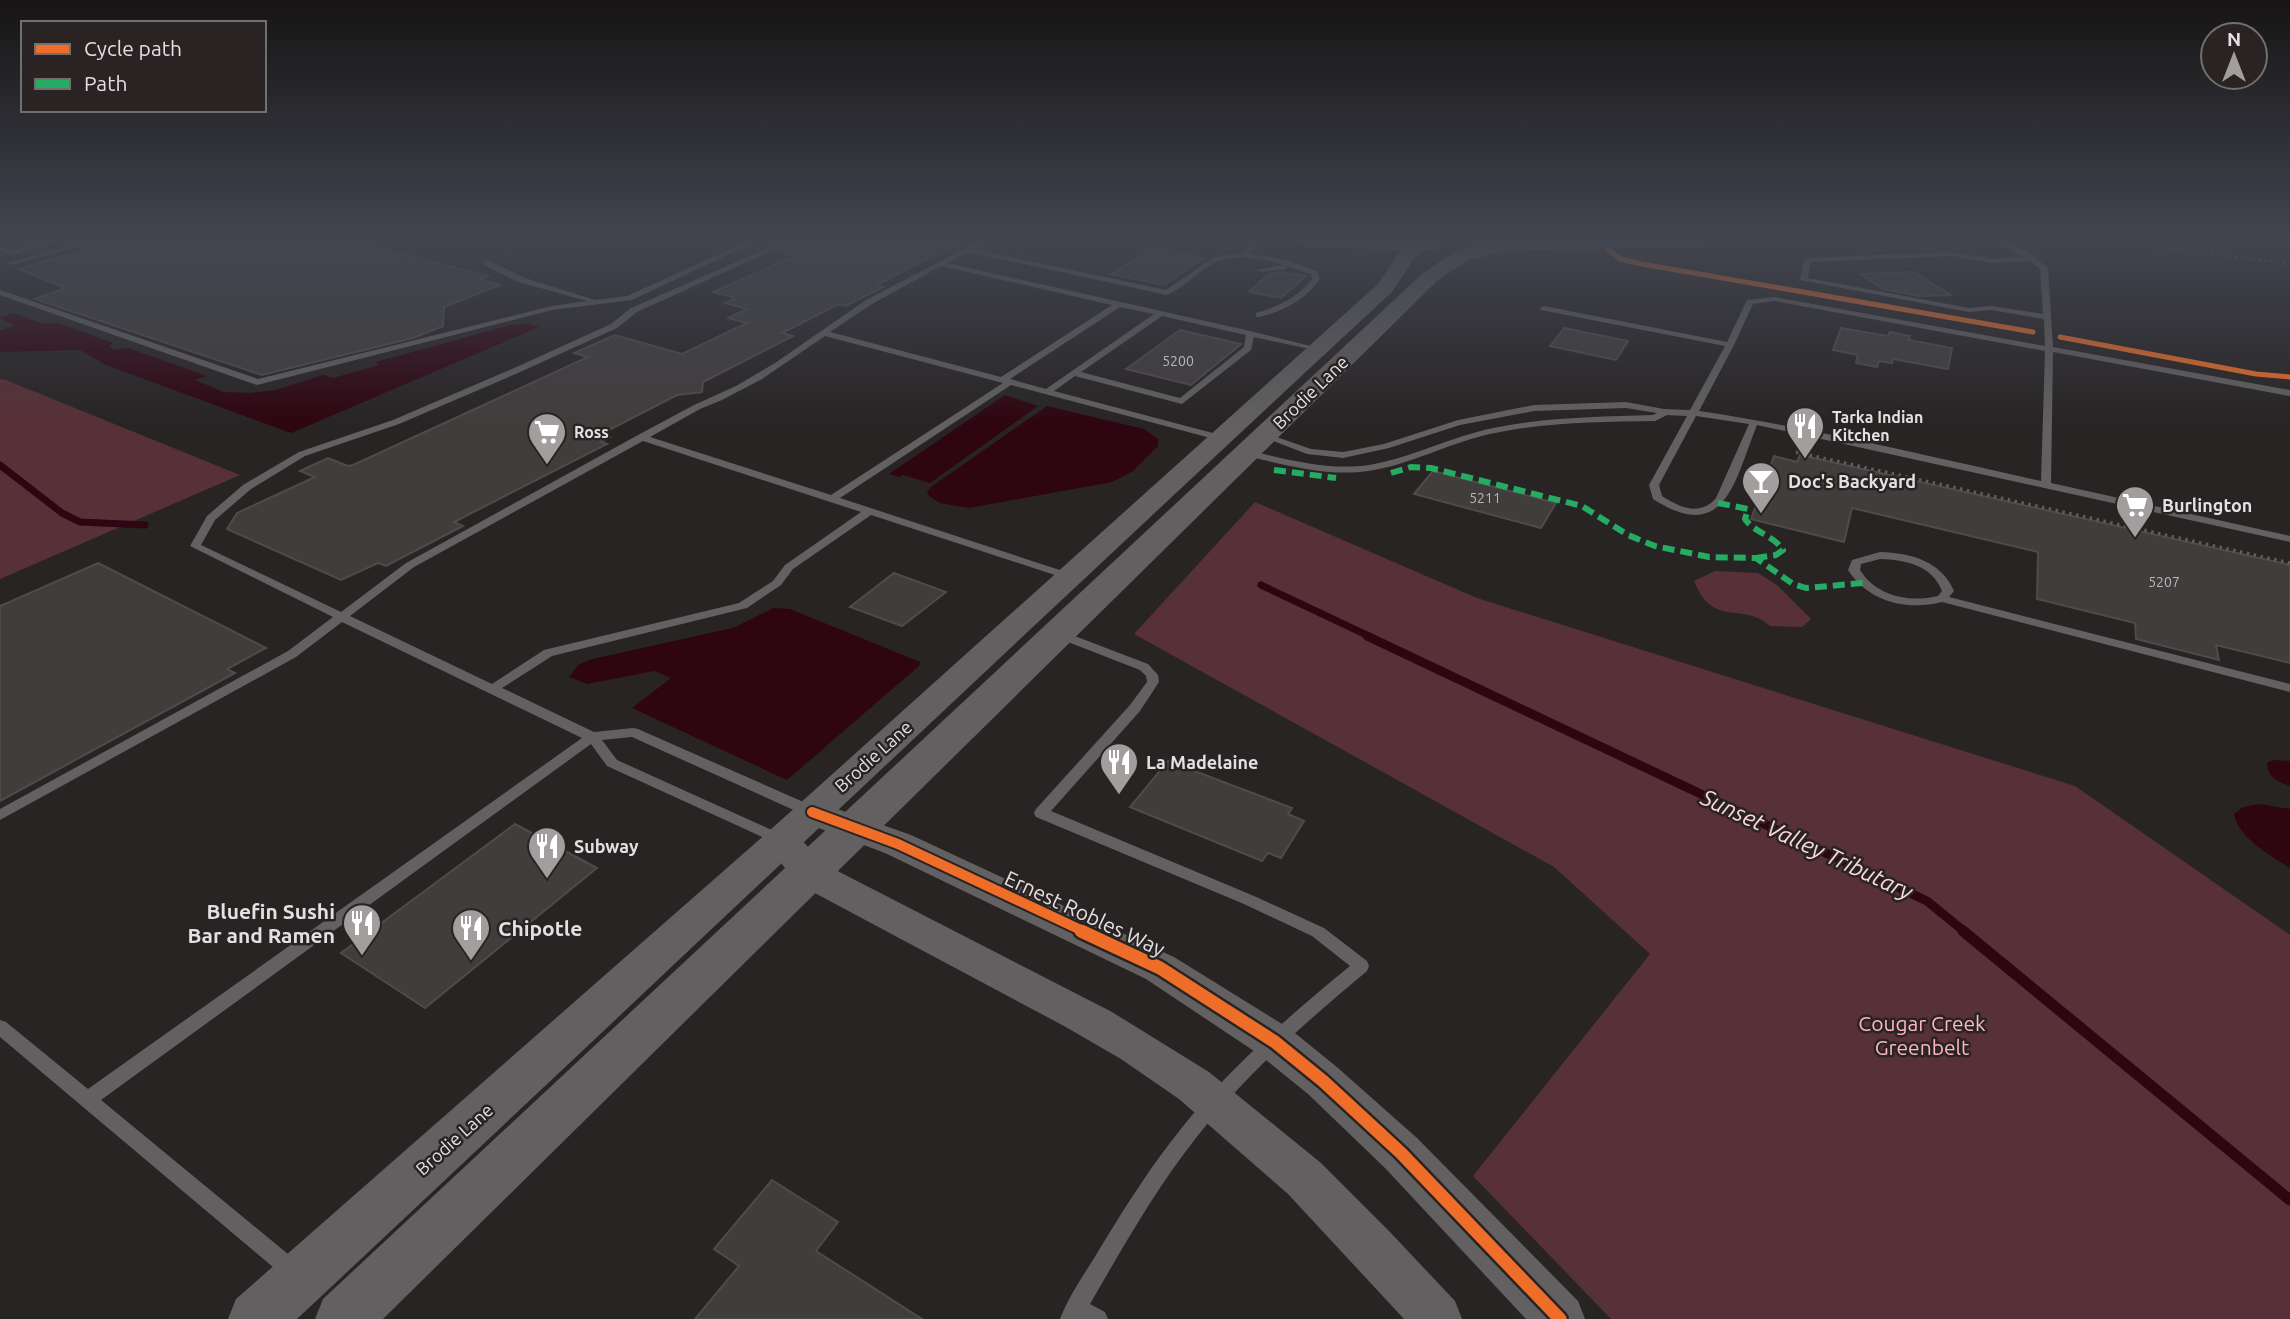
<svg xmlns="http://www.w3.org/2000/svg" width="2290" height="1319" font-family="Ubuntu,sans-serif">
<rect width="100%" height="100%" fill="#282424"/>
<!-- green -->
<g fill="#583037">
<polygon points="0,379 6,380 240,475 0,579"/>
<polygon points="1255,502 1477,598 2075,786 2290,935 2290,1319 1611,1319 1473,1176 1650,954 1554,867 1134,634"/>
<path d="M 1715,571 L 1758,573 L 1777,585 L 1811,619 L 1802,627 L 1770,626 C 1743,601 1713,629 1694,581 Z"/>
</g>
<!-- water -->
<g fill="#2e0510">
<polygon points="14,313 44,324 58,323 113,343 109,347 115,350 128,348 207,376 195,380 223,392 250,393 276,390 323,375 333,378 379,365 376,362 511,325 530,324 539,327 291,433 106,365 80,350 0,352 0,330 15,326 0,318"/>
<polygon points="1005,395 1038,406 930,483 903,475 899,477 889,474"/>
<polygon points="1047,406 1144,429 1158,439 1158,446 1133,471 1112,482 969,508 940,503 929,496 927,492 931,487"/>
<polygon points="773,608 790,609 920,662 919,666 787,780 632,708 671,678 654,671 587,684 569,677 578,665 592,659 733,628"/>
<path d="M 2274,760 L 2290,761 L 2290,786 C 2277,782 2268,777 2267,763 Z"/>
<path d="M 2260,804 L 2290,809 L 2290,868 C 2270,855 2239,839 2234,814 L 2243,807 Z"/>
</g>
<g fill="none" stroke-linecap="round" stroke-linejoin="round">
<!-- stream-far2 -->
<g stroke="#2e0510" stroke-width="7">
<polyline points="0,465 62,513 80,522 145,525"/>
<polyline points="1261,585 1371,637"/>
</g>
<!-- stream-far1 -->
<polyline stroke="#2e0510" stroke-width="9" points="1367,636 1927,901 1965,932"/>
<!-- stream -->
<polyline stroke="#2e0510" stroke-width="11" points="1963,931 2290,1200"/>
</g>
<!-- building -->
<g fill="#413d3d" stroke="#4f4b4b" stroke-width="2">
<polygon points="117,240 349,240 488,276 479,279 500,285 444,307 443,326 413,338 262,375 35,299 65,288 19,269"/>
<polygon points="797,240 966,240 876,285 883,287 846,306 839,304 782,333 793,336 703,382 702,392 677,395 601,434 610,437 601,442 607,444 454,522 463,526 386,566 378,563 341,580 227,529 237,513 315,477 300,471 328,458 348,466 353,465 588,357 574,353 615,335 682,354 747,323 728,318 747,309 725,303 736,298 713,292 795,256 776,251"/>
<polygon points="1152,248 1168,251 1204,258 1164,285 1111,274"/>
<polygon points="1280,272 1306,276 1281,298 1249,292 1269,274"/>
<polygon points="1914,272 1951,295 1919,296 1883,289 1860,274"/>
<polygon points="1564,328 1628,341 1616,360 1550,346"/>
<polygon points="1841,328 1888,336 1890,332 1910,336 1909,340 1952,348 1948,369 1893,359 1892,363 1879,361 1877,367 1856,363 1858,355 1833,350"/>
<polygon points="1180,330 1241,344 1191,385 1126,369"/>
<polygon points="1800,455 2290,565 2290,663 2216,645 2219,660 2136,639 2135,623 2037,599 2038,552 1852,508 1844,542 1751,519 1774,456 1797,462"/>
<polygon points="1433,471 1556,503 1541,528 1414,494"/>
<polygon points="98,563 266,648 227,669 235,673 0,801 0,606"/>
<polygon points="894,573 946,592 902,626 850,607"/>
<polygon points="1168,761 1292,808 1288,814 1304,821 1281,858 1268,853 1262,861 1130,807"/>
<polygon points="515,824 597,868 425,1008 341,953"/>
<polygon points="772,1180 838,1222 816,1251 922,1319 695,1319 739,1266 714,1249"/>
</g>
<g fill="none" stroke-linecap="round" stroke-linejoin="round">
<!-- path-far1 -->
<g stroke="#5f5d5d" stroke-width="2.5" stroke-dasharray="2.5 3.5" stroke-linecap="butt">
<polyline points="2046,240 2065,240"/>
<polyline points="2104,240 2290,264"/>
</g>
<!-- path -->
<polyline stroke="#5f5d5d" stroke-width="3.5" stroke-dasharray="2.5 4.5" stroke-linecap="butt" points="1796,452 2290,563"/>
<!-- service -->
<g fill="#626060" fill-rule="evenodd">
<polygon points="49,240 60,240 12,255 0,251 0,247 12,251"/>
<polygon points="92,240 103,240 11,265 7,263"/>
<polygon points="750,240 759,240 632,300 552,310 257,385 0,295 0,290 258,379 552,306 587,301 519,282 484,265 484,261 490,261 525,278 595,300 627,296"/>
<path d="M 786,240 L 795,240 L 637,312 L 617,328 L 518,373 L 399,424 L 305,456 L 251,489 L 215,520 L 201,545 L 341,612 L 406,563 L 638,435 L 694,405 L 736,386 L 775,363 L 866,300 L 981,240 L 989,240 L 974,249 L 1166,290 L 1214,257 L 1243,253 L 1250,240 L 1257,240 L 1250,254 L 1286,260 L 1317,271 L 1320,279 C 1305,300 1284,311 1259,317 L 1256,317 L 1256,313 C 1278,307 1298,297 1312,279 L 1311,274 C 1285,265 1245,250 1218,261 C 1200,269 1185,287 1167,295 L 968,252 L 947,263 L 1250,331 L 1323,349 L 1319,351 L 1254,337 L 1251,350 L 1182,404 L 1075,376 L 1054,391 L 1224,436 L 1224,440 L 1218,440 L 1011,385 L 840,498 L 1072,574 L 1074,576 L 1072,578 L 1064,578 L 871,515 L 793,569 L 781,585 L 747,608 L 552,656 L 502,688 L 594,732 L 633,728 L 638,729 L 817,808 L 819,812 L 817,816 L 807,816 L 632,737 L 602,740 L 617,760 L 785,836 L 787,840 L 785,844 L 780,845 L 607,766 L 591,744 L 101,1100 L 300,1264 L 303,1271 L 300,1278 L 293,1281 L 286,1278 L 0,1037 L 0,1020 L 6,1022 L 88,1089 L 582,738 L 342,622 L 296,657 L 0,820 L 0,809 L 288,651 L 333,617 L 190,546 L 207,516 L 243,485 L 299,452 L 393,420 L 512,369 L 611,324 L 631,308 ZM 941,266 L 1112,305 L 1001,377 L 830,332 L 872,304 ZM 1120,307 L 1154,314 L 1046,389 L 1010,379 ZM 1162,316 L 1246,335 L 1244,347 L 1180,398 L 1081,372 ZM 825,336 L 1003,383 L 831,495 L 650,437 L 700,409 L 722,400 L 762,379 ZM 643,441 L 861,512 L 785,565 L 773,581 L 739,603 L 544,650 L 492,684 L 350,616 L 414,567 Z"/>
<path d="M 1994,240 C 2012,240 2035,256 2048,268 L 2053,347 L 2290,390 L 2290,396 L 2053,352 L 2051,483 L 2290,536 L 2290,542 L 1757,425 C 1735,479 1726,546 1653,499 L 1649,485 L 1687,416 L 1667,415 L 1655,421 C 1600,422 1544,422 1490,434 C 1449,443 1410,465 1368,471 C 1328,477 1286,465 1247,456 L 1242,453 L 1247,450 C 1286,459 1328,471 1369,465 C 1411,458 1450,437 1493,428 C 1545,417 1599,417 1653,415 L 1657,413 L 1626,408 L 1534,411 L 1460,425 L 1389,448 L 1343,458 L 1307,454 L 1260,436 L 1265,433 L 1311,449 L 1343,452 L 1384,444 L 1458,420 L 1534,405 L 1626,402 L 1664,409 L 1690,410 L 1725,346 L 1541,310 L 1540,308 L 1544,306 L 1727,342 L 1747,300 L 1774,297 L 2045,346 L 2044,319 L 1991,310 L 1969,312 L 1800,280 L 1804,260 L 1808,258 L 1951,252 L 1992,259 L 2023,257 ZM 1951,256 L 1992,263 L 2030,261 L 2040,269 L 2043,314 L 1991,306 L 1969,308 L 1808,278 L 1811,262 ZM 1774,301 L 2045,351 L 2041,481 C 1927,456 1814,428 1699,411 L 1734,345 L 1753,304 ZM 1696,416 L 1749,424 L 1716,498 C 1700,517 1679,507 1662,496 L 1659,485 Z"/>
<polygon points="1283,265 1287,267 1286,269 1259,272 1255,270"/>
<path d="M 1880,552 C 1911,553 1941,561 1954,591 L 1949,597 L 2290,684 L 2290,692 L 1942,602 C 1906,611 1869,602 1848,570 L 1852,560 ZM 1880,559 C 1906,560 1932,565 1942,591 L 1938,596 C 1909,603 1876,596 1860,570 L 1861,564 Z"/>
<path d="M 1059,630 L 1148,664 L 1158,675 L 1159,682 L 1140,711 L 1051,811 L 1254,896 L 1324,928 L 1367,961 L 1369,966 L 1367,971 C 1306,1022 1245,1075 1196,1138 C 1155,1190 1123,1247 1090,1304 L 1105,1312 L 1108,1319 L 1060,1319 C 1070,1293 1088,1269 1102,1245 C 1127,1204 1153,1163 1184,1125 C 1232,1066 1290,1015 1350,966 L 1312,936 L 1244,904 L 1036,817 L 1034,813 L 1036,809 L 1130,705 L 1147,682 L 1146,676 L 1140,670 L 1055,637 L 1053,634 Z"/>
</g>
<!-- tertiary -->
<g fill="#626060" fill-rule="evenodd">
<polygon points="812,800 911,835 1174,957 1290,1029 1338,1068 1417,1138 1578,1301 1585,1319 1526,1319 1385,1168 1308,1094 1260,1055 1146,979 885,853 800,821 795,812 800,803"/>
<polygon points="783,828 795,832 822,863 1112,1012 1209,1072 1321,1163 1389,1231 1455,1301 1462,1319 1404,1319 1288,1194 1179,1099 1121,1059 1064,1026 796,883 765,841 771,832"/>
</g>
<!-- secondary -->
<g fill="#626060" fill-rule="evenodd">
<path d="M 1295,240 L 1434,240 L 1441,245 L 1438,249 L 1425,250 L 1415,257 L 1392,292 C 1025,632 662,977 297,1319 L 228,1319 L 236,1299 L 769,831 L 1378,284 L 1401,250 L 1304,246 Z"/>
<polygon points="1490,240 1711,240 1702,246 1506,251 1468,260 1437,281 383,1319 315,1319 323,1299 1423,273 1454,252 1473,247 1475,242"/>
</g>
<!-- quiet -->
<g stroke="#26ab63" stroke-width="6" stroke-dasharray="12 6" stroke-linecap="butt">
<polyline points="1274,470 1336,478"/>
<polyline points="1391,473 1411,467 1431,468 1582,506 1628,535 1655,546 1709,557 1756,558 1793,584 1806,588 1863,583"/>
<path d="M 1718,503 L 1748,509 L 1745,519 C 1755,533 1773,535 1783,550 L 1776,555 L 1756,558"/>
</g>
<defs>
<g id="cycleway-far2">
<polyline points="1608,249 1620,259 1642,264 2033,332"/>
<polyline points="2060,337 2256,374 2290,377"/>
</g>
<polyline id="cycleway-far1" points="812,812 898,844 1085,932"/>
<polyline id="cycleway" points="1081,931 1160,968 1275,1042 1323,1081 1401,1153 1560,1319"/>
</defs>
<!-- cycleway-far2 casing -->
<use href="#cycleway-far2" stroke="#292323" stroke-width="8"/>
<!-- cycleway-far1 casing -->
<use href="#cycleway-far1" stroke="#292323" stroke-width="14"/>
<!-- cycleway casing -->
<use href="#cycleway" stroke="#292323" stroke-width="18"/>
<!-- cycleway-far2 -->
<use href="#cycleway-far2" stroke="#ee6e29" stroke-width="5"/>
<!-- cycleway-far1 -->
<use href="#cycleway-far1" stroke="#ee6e29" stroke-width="10"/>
<!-- cycleway -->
<use href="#cycleway" stroke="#ee6e29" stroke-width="13"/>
</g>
<!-- sky -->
<linearGradient id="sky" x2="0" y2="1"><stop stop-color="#161414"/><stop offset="0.56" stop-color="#424550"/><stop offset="1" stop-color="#424550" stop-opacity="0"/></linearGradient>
<rect width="2290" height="425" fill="url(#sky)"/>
<!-- icons -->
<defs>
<symbol id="restaurant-pin" viewBox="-11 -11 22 30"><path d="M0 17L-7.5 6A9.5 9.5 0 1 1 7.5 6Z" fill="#a29e9e" stroke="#292323"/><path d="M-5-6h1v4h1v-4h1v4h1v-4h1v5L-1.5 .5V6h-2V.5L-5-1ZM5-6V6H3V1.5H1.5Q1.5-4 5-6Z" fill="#fff"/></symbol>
<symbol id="supermarket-pin" viewBox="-11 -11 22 30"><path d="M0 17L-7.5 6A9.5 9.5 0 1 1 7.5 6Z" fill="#a29e9e" stroke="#292323"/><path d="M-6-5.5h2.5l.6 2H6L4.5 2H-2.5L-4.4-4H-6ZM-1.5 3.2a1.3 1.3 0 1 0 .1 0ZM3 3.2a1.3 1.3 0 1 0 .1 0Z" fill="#fff"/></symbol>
<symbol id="bar-pin" viewBox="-11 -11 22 30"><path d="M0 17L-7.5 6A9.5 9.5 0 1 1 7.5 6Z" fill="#a29e9e" stroke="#292323"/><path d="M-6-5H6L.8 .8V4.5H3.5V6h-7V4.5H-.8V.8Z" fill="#fff"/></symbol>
</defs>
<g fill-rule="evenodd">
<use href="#restaurant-pin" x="1783" y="404" width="44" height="60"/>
<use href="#supermarket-pin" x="525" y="410" width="44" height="60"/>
<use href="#bar-pin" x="1739" y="459" width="44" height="60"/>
<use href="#supermarket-pin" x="2113" y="483" width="44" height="60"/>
<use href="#restaurant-pin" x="1097" y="740" width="44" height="60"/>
<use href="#restaurant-pin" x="525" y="824" width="44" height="60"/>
<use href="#restaurant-pin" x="340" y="901" width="44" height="60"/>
<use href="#restaurant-pin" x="449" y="906" width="44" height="60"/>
</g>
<g text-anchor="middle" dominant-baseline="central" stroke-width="5" stroke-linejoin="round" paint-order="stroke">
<!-- number labels -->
<g font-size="14" fill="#bbb6b7">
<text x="1178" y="361">5200</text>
<text x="1485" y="498">5211</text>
<text x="2164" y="582">5207</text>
</g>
<!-- far-poi labels -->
<g font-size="16" font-weight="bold" fill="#e4dfe0" stroke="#292323" text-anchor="start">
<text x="1832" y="417">Tarka Indian<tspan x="1832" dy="18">Kitchen</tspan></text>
<text x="574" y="432">Ross</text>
</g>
<!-- street labels -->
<g font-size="18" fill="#e4dfe0" stroke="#292323">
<text transform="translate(1310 392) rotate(-44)">Brodie Lane</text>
<text transform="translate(873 756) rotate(-42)">Brodie Lane</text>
<text transform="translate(454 1139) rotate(-42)">Brodie Lane</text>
</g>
<!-- poi labels -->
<g font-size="18" font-weight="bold" fill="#e4dfe0" stroke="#292323" text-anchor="start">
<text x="1788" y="481">Doc's Backyard</text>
<text x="2162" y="505">Burlington</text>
<text x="1146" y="762">La Madelaine</text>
<text x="574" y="846">Subway</text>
</g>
<!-- near-poi labels -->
<g font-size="21" font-weight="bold" fill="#e4dfe0" stroke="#292323" text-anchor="end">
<text x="335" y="911">Bluefin Sushi<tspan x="335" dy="24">Bar and Ramen</tspan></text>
<text x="498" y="928" text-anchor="start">Chipotle</text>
</g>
<!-- near-street labels -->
<g font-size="21" fill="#e4dfe0" stroke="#292323">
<text transform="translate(1085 913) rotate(25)">Ernest Robles Way</text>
</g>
<!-- near-park labels -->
<g font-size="21" fill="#feb7c1" stroke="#292323">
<text x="1922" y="1023">Cougar Creek<tspan x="1922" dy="24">Greenbelt</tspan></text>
</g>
<!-- near-water labels -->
<g font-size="23" font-style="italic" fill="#fbd7db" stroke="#292323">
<text transform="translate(1807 844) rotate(25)">Sunset Valley Tributary</text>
</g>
</g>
<!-- legend -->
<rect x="21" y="21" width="245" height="91" fill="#292323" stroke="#746e6f" stroke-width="2"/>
<rect x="35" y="44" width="35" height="10" fill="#ee6e29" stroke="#746e6f" stroke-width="2"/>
<text x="84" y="56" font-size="21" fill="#e4dfe0">Cycle path</text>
<rect x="35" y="79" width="35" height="10" fill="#26ab63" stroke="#746e6f" stroke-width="2"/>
<text x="84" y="91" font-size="21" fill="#e4dfe0">Path</text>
<!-- north arrow -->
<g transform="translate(2234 56)"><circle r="33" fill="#292323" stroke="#746e6f" stroke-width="2"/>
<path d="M0-5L12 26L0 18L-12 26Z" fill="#a29e9e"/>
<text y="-10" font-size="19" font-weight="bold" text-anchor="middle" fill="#e4dfe0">N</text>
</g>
</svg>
